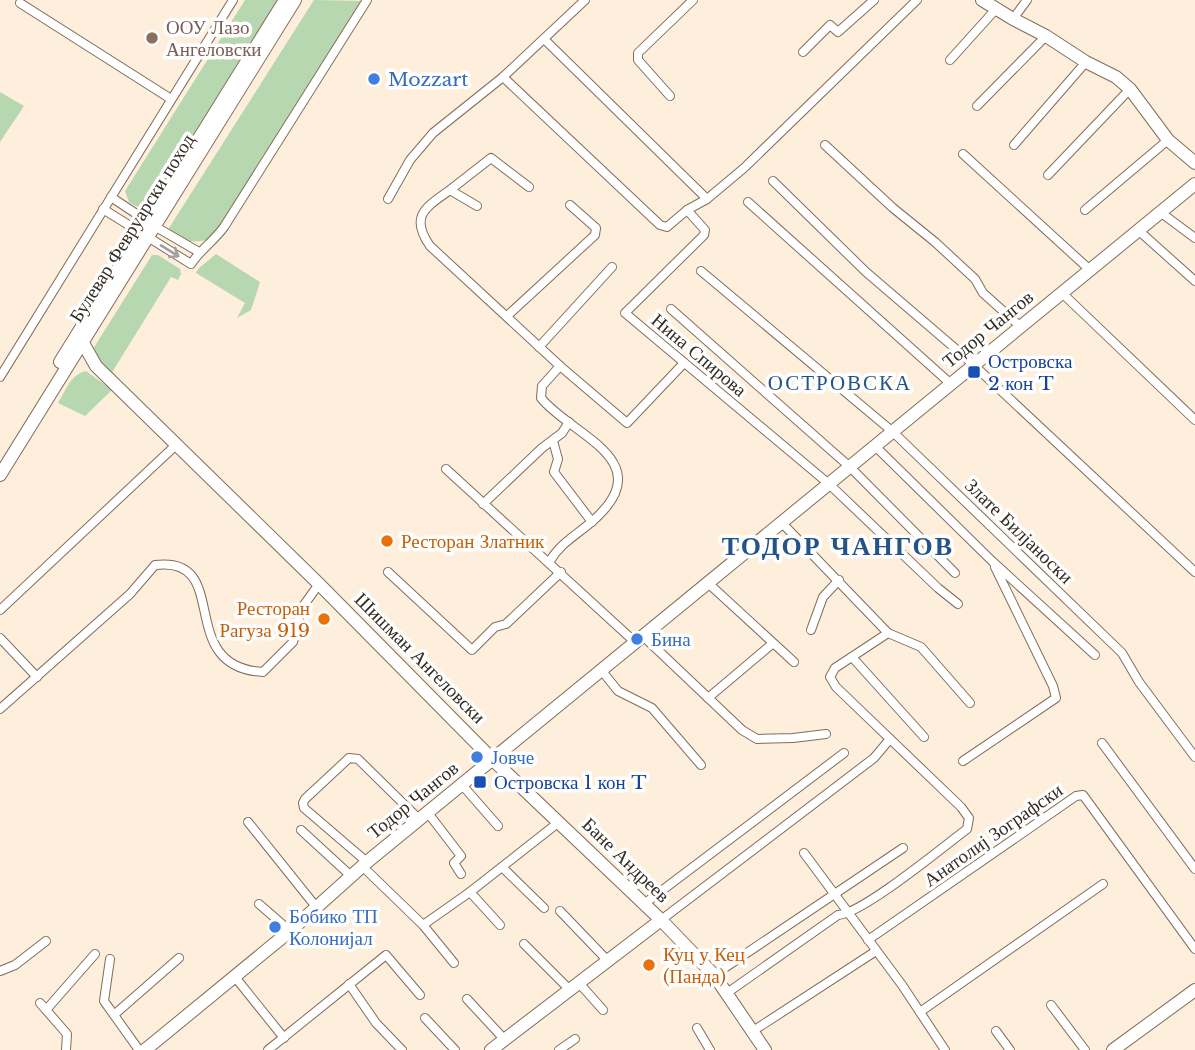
<svg xmlns="http://www.w3.org/2000/svg" width="1195" height="1050" font-family="'Libre Baskerville',serif">
<rect width="100%" height="100%" fill="#feeedc"/>
<!-- green -->
<g fill="#b7d7b0">
<path d="M 245,0 L 279,0 L 151,205 C 142,210 137,207 129,202 L 125,191 Z"/>
<path d="M 314,0 L 366,1 L 212,238 C 199,244 176,243 169,228 Z"/>
<polygon points="0,92 24,106 0,142"/>
<polygon points="216,254 260,282 251,310 237,318 245,303 196,273 198,269"/>
<polygon points="152,255 158,255 180,269 181,274 178,280 171,277 111,374 101,365 93,349"/>
<path d="M 86,371 L 112,390 L 85,416 L 58,403 C 66,390 71,374 86,371 Z"/>
</g>
<g fill="none" stroke-linecap="round" stroke-linejoin="round">
<defs>
<g id="street">
<polyline points="20,3 171,99"/>
<polyline points="1013,19 1027,0"/>
<polyline points="544,39 707,199 744,168 917,0"/>
<polyline points="803,52 830,25 838,32 874,0"/>
<polyline points="950,60 996,9"/>
<polyline points="503,77 660,225 667,227 687,210 707,199"/>
<polyline points="670,96 638,60 638,53 693,0"/>
<polyline points="977,106 1046,36"/>
<polyline points="825,145 893,208 935,242 975,279 983,293 1021,327"/>
<polyline points="1014,145 1086,62"/>
<polyline points="963,154 1090,270"/>
<polyline points="1048,175 1130,89"/>
<polyline points="773,181 866,272 964,356 1195,572"/>
<polyline points="450,190 491,158 529,187"/>
<polyline points="111,197 156,227 199,252"/>
<polyline points="388,199 410,160 433,133 503,77 585,0"/>
<polyline points="748,202 951,384"/>
<path d="M 477,206 L 450,190 C 426,207 409,216 430,246 L 560,366 L 627,423 L 684,363"/>
<path d="M 103,209 L 191,264 C 200,250 214,241 224,227 L 367,0"/>
<polyline points="687,210 705,230 704,235 625,313 829,484 938,588 958,604"/>
<polyline points="1085,210 1168,140"/>
<polyline points="1160,212 1195,238"/>
<polyline points="1138,230 1195,281"/>
<polyline points="701,271 893,432 1122,653 1139,682 1195,757"/>
<polyline points="1062,293 1195,420"/>
<polyline points="671,309 850,467 955,573"/>
<polyline points="507,316 595,235 596,228 570,205"/>
<polyline points="539,347 612,267"/>
<polyline points="0,377 233,0"/>
<polyline points="553,441 558,459 554,472 592,522"/>
<polyline points="875,446 992,561 1095,655"/>
<polyline points="446,469 636,643"/>
<polyline points="483,504 542,448 562,433 569,422"/>
<polyline points="782,523 888,633 921,647 970,703"/>
<path d="M 550,561 C 562,540 583,532 600,514 C 655,459 570,434 541,398 L 542,386 L 560,366"/>
<polyline points="388,572 472,650 495,627 506,624 561,572"/>
<polyline points="708,583 794,662"/>
<polyline points="0,610 176,445"/>
<polyline points="811,630 823,597 839,580"/>
<polyline points="644,637 742,730 757,739 793,738 826,734"/>
<polyline points="0,638 37,677"/>
<polyline points="852,657 924,737"/>
<polyline points="602,671 618,691 652,708 701,765"/>
<polyline points="708,698 772,644"/>
<path d="M 0,709 L 130,594 L 155,565 C 234,555 173,667 263,672 L 293,642 L 301,609 L 319,584"/>
<polyline points="1102,743 1195,869"/>
<polyline points="963,761 1056,698 1053,686 995,567"/>
<polyline points="463,786 498,826"/>
<polyline points="428,813 461,856 454,863 461,874"/>
<polyline points="248,822 317,908"/>
<polyline points="301,830 351,876"/>
<polyline points="804,853 902,985 945,1050"/>
<polyline points="367,862 304,808 303,803 305,799 349,758 358,759 420,820"/>
<polyline points="362,866 423,925 454,963"/>
<polyline points="502,867 544,908"/>
<polyline points="470,892 500,925"/>
<polyline points="259,904 290,931"/>
<polyline points="644,904 844,753"/>
<polyline points="560,911 608,961"/>
<polyline points="661,920 874,758 890,739"/>
<polyline points="423,925 470,892 559,822"/>
<polyline points="868,940 1076,796 1083,795 1195,949"/>
<polyline points="524,944 570,990"/>
<polyline points="110,959 104,1001 139,1050"/>
<polyline points="0,971 15,965 46,941"/>
<polyline points="714,975 903,848"/>
<polyline points="235,977 284,1038"/>
<polyline points="579,983 603,1010"/>
<polyline points="349,984 376,1023 402,1050"/>
<path d="M 727,993 L 838,915 C 862,914 943,847 967,829 L 969,818 L 961,807 L 836,687 L 830,677 L 835,668 L 888,633"/>
<polyline points="467,999 505,1040"/>
<polyline points="40,1003 67,1034 66,1050"/>
<polyline points="1051,1005 1085,1050"/>
<polyline points="46,1010 95,954"/>
<polyline points="920,1012 1103,884"/>
<polyline points="115,1014 179,958"/>
<polyline points="425,1018 455,1050"/>
<polyline points="697,1028 710,1050"/>
<polyline points="753,1031 876,951"/>
<polyline points="996,1031 1010,1050"/>
<polyline points="268,1050 386,955 420,995"/>
<polyline points="559,1050 575,1039"/>
</g>
<g id="secondary">
<polyline points="982,0 1013,19 1046,36 1086,62 1116,77 1130,89 1168,140 1195,163"/>
<polyline points="83,343 96,366 319,584 493,760 661,920 714,975 765,1050"/>
<polyline points="60,362 285,0"/>
<polyline points="0,475 295,0"/>
<polyline points="145,1050 290,931 367,862 1195,184"/>
<polyline points="491,1050 661,920"/>
<polyline points="1113,1050 1195,990"/>
</g>
</defs>
<!-- street casing -->
<use href="#street" stroke="#806e5a" stroke-width="10"/>
<!-- secondary casing -->
<use href="#secondary" stroke="#806e5a" stroke-width="14"/>
<!-- street -->
<use href="#street" stroke="#fff" stroke-width="8"/>
<!-- secondary -->
<use href="#secondary" stroke="#fff" stroke-width="12"/>
</g>
<!-- one-way arrows -->
<defs><path id="oneway-shaft" d="M-6 0H5M1.5-3L5.5 0L1.5 3" fill="none" stroke-width="1.6" stroke-linecap="round" stroke-linejoin="round" transform="scale(1.75)"/></defs>
<use stroke="#a3a09c" href="#oneway-shaft" transform="translate(170 251) rotate(32)"/>
<!-- markers -->
<circle fill="#8d6e63" stroke="#fefefe" stroke-width="2.5" cx="152" cy="38" r="7"/>
<g fill="#3f7fe0" stroke="#fefefe" stroke-width="2.5">
<circle cx="374" cy="79" r="7"/>
<circle cx="637" cy="639" r="7"/>
<circle cx="477" cy="757" r="7"/>
<circle cx="275" cy="927" r="7"/>
</g>
<g fill="#1a4fb4" stroke="#fefefe" stroke-width="2.5">
<rect x="967" y="365" width="14" height="14" rx="3.5"/>
<rect x="473" y="775" width="14" height="14" rx="3.5"/>
</g>
<g fill="#e8710a" stroke="#fefefe" stroke-width="2.5">
<circle cx="387" cy="541" r="7"/>
<circle cx="324" cy="619" r="7"/>
<circle cx="649" cy="965" r="7"/>
</g>
<g text-anchor="middle" dominant-baseline="central" stroke-width="7" stroke-linejoin="round" paint-order="stroke">
<!-- education labels -->
<g font-size="19" fill="#785e54" stroke="#fefefe" text-anchor="start">
<text x="166" y="27">ООУ Лазо<tspan x="166" dy="22">Ангеловски</tspan></text>
</g>
<!-- shop labels -->
<g font-size="19" fill="#366cbe" stroke="#fefefe" text-anchor="start">
<text x="388" y="79">Mozzart</text>
<text x="651" y="639">Бина</text>
<text x="491" y="757">Јовче</text>
<text x="289" y="916">Бобико ТП<tspan x="289" dy="22">Колонијал</tspan></text>
</g>
<!-- street labels -->
<g font-size="19" fill="#322b22" stroke="#fefefe">
<text transform="translate(132 228) rotate(-58)">Булевар Февруарски поход</text>
<text transform="translate(988 329) rotate(-39)">Тодор Чангов</text>
<text transform="translate(699 355) rotate(40)">Нина Спирова</text>
<text transform="translate(1019 531) rotate(44)">Злате Билјаноски</text>
<text transform="translate(420 658) rotate(45)">Шишман Ангеловски</text>
<text transform="translate(413 800) rotate(-39)">Тодор Чангов</text>
<text transform="translate(993 835) rotate(-35)">Анатолиј Зографски</text>
<text transform="translate(626 860) rotate(44)">Бане Андреев</text>
</g>
<!-- transit labels -->
<g font-size="19" fill="#164399" stroke="#fefefe" text-anchor="start">
<text x="988" y="361">Островска<tspan x="988" dy="22">2 кон T</tspan></text>
<text x="494" y="782">Островска 1 кон T</text>
</g>
<!-- food labels -->
<g font-size="19" fill="#c56008" stroke="#fefefe" text-anchor="start">
<text x="401" y="541">Ресторан Златник</text>
<text x="310" y="608" text-anchor="end">Ресторан<tspan x="310" dy="22">Рагуза 919</tspan></text>
<text x="663" y="954">Куц у Кец<tspan x="663" dy="22">(Панда)</tspan></text>
</g>
<!-- neighbourhood labels -->
<g font-size="21" letter-spacing="2" fill="#245487" stroke="#fefefe">
<text x="840" y="383">ОСТРОВСКА</text>
</g>
<!-- district labels -->
<g font-size="26" font-weight="bold" letter-spacing="2" fill="#245487" stroke="#fefefe">
<text x="838" y="546">ТОДОР ЧАНГОВ</text>
</g>
</g>
</svg>
